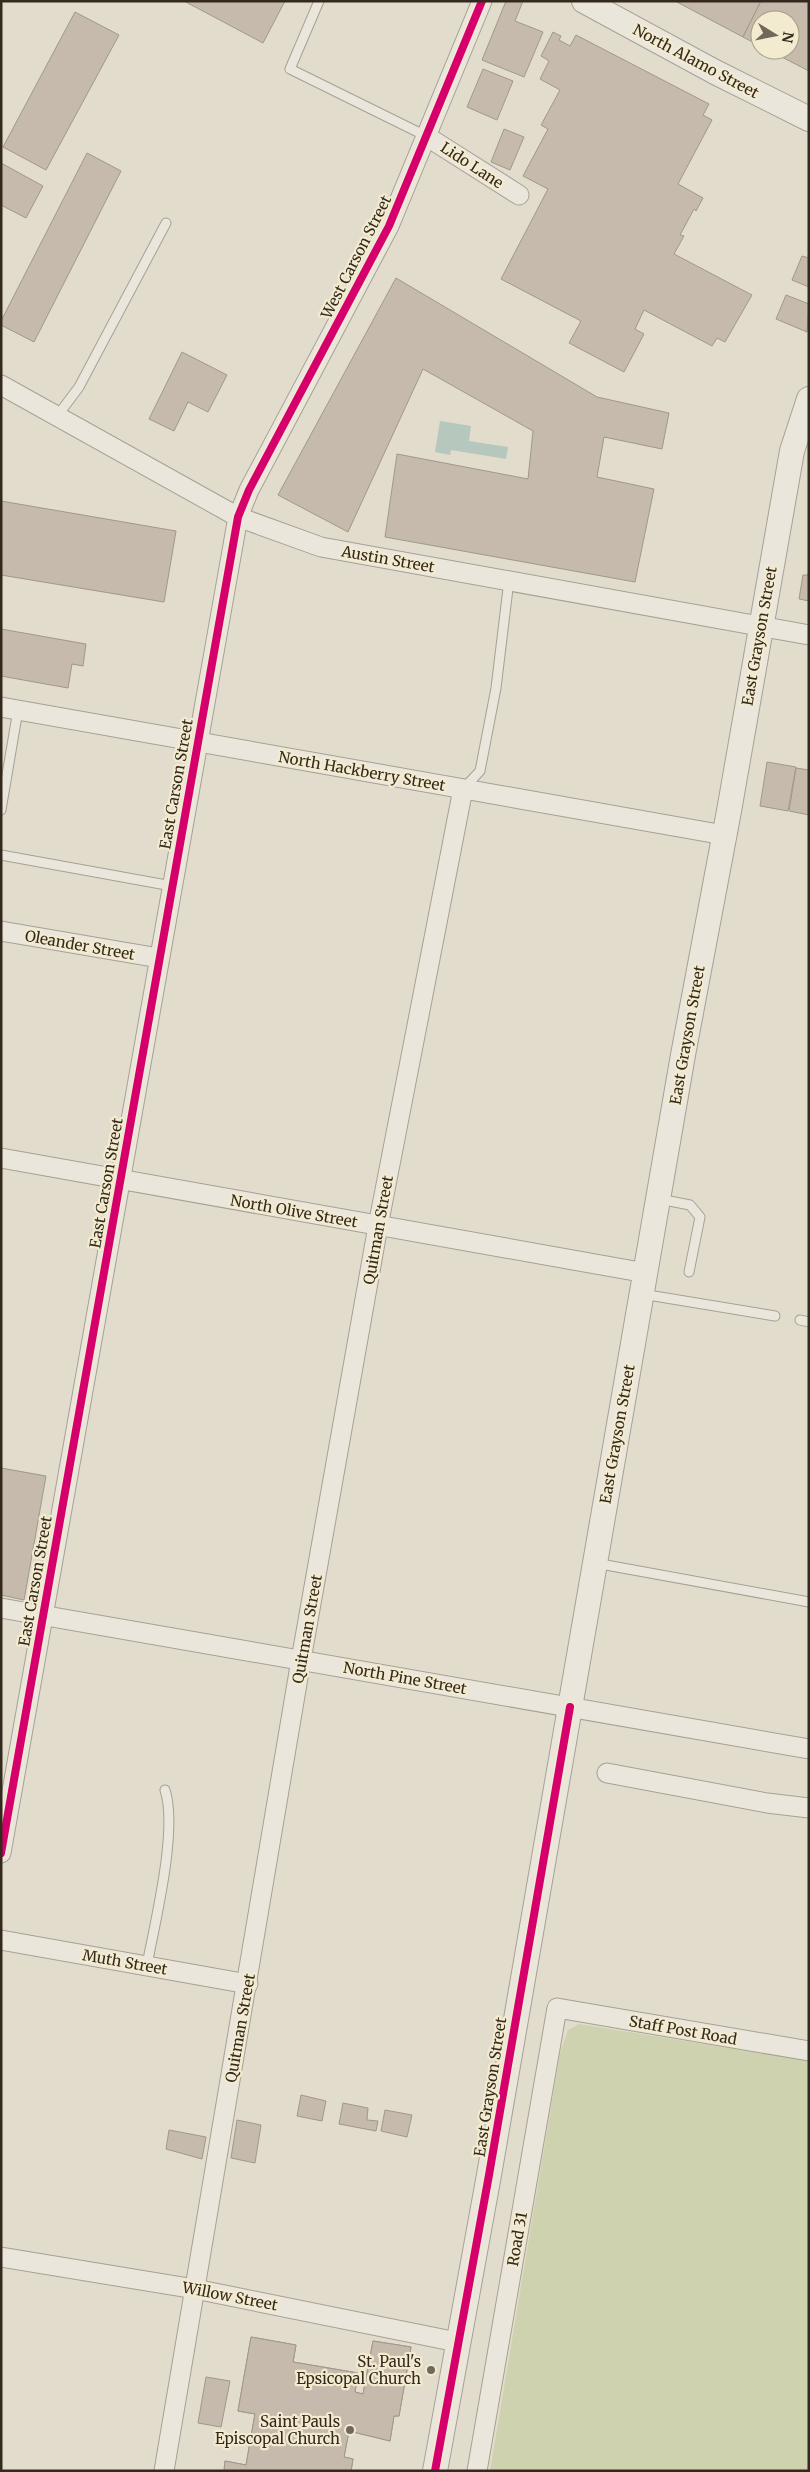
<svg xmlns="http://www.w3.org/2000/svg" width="810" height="2472" font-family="Merriweather,serif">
<rect width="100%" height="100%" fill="#e1dccb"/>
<!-- green -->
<polygon fill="#cfd2ae" points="579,2024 809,2061 809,2471 490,2471 560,2053 568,2030"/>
<!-- water -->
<polygon fill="#b6c7bd" points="440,421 471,426 469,441 508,447 506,459 451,450 450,455 435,452"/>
<!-- building -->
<g fill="#c5baac" stroke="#a1988a" fill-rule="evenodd">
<polygon points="184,1 285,1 263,43"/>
<polygon points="506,1 523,1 515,21 543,32 524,77 482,60"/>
<polygon points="675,1 761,1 743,37"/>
<polygon points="761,1 809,1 809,71 768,50 790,50 790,20 760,20 760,46 743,37"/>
<polygon points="75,12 119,35 46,170 3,147"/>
<polygon points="553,32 561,36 559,40 570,46 576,35 709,104 703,115 712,120 678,184 703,198 696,211 694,209 680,235 684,236 674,254 752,295 725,342 717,338 712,346 644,310 635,329 644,334 624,372 569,343 581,321 501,279 548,189 523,176 548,129 541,125 560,90 540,79 549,61 541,56"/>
<polygon points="483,69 513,81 497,120 467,107"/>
<polygon points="504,129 524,137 510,170 491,162"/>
<polygon points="87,153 121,171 34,342 1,325 1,321"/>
<polygon points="1,163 43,186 26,218 1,205"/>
<polygon points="802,256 809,258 809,287 792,280"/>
<polygon points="396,278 597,397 669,413 662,449 604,437 597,477 654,489 635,582 385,537 397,454 528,479 533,431 423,369 348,532 278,495"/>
<polygon points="786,295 809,304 807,332 776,319"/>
<polygon points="182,352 227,375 208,412 188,402 174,431 149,419"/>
<polygon points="1,501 176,531 164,602 1,575"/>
<polygon points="809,569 809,601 799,599 803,575 808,575"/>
<polygon points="1,629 86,644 83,666 72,664 68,688 1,676"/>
<polygon points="767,762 796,767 788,811 760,806"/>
<polygon points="796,768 809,770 809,815 789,811"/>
<polygon points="1,1468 46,1476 24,1600 1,1595"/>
<polygon points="301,2095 326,2101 322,2121 297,2116"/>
<polygon points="343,2103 368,2108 367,2120 378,2121 376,2131 339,2124"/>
<polygon points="385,2110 412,2115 407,2137 381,2131"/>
<polygon points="237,2120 261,2125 255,2163 231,2158"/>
<polygon points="169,2130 206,2137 202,2159 166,2149"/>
<path d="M 251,2337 L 296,2345 L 293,2362 L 358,2373 L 355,2392 L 363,2394 L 373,2341 L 411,2347 L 399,2416 L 394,2416 L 390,2441 L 349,2431 L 344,2457 L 353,2459 L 351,2471 L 224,2471 L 225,2461 L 246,2465 L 255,2414 L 238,2411 ZM 286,2392 L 328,2399 L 323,2426 L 281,2419 Z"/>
<polygon points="251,2337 296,2345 293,2362 358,2373 355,2392 363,2394 373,2341 411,2347 399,2416 394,2416 390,2441 349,2431 344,2457 353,2459 351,2471 224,2471 225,2461 246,2465 255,2414 238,2411"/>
<polygon points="206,2377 230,2381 221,2427 198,2423"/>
</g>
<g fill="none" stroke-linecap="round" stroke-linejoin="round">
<defs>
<g id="service">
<polyline points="319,1 290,69 426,136"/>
<polyline points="58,415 79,387 166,223"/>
<polyline points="464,788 480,771 496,688 509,580"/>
<polyline points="1,810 18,710"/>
<polyline points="1,855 172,886"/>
<polyline points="659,1199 690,1205 700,1217 689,1272"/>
<polyline points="642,1294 775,1316"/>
<polyline points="800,1320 809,1322"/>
<polyline points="595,1563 809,1602"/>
<path d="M 147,1965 C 155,1922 178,1830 165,1790"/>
</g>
<g id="minor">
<polyline points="426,136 519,195"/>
<polyline points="1,385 238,517 321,547 809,635"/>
<polyline points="1,707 724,835"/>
<polyline points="1,931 159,958"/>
<polyline points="1,1158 646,1273"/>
<polyline points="1,1608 809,1749"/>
<polyline points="607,1773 767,1803 809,1808"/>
<polyline points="1,1853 238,517 249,490 389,226 482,1"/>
<polyline points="1,1940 248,1984"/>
<polyline points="1,2257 195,2289 457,2342"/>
<polyline points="164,2471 301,1660 378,1226 463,789"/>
<polyline points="477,2471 557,2008 809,2051"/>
</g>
<g id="tertiary">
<polyline points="584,1 715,72 809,119"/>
<polyline points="435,2471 489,2175 683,1055 729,811 792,451 809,399"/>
</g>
</defs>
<!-- service casing -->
<use href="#service" stroke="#a6a194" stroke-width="11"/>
<!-- minor casing -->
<use href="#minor" stroke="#a6a194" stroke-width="21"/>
<!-- tertiary casing -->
<use href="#tertiary" stroke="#a6a194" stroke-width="26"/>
<!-- service -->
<use href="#service" stroke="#eae6dc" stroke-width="9"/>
<!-- minor -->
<use href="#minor" stroke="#eae6dc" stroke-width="19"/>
<!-- tertiary -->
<use href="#tertiary" stroke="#eae6dc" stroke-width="24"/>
<defs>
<g id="cycleway">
<polyline points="1,1853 238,517 249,490 389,226 482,1"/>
<polyline points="435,2471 489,2175 570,1707"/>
</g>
</defs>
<!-- cycleway casing -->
<use href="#cycleway" stroke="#f3ebd0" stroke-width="11"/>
<!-- cycleway -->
<use href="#cycleway" stroke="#d6006c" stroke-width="8"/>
</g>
<!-- markers -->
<g fill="#71685a" stroke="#f3ebd0" stroke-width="2">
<circle cx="431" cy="2370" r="5"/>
<circle cx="350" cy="2430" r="5"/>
</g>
<g text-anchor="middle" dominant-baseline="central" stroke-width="4.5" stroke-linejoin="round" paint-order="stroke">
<!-- street labels -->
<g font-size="15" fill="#34291d" stroke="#f3ebd0">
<text transform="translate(696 61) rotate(28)">North Alamo Street</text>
<text transform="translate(472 165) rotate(33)">Lido Lane</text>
<text transform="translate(356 257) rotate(-63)">West Carson Street</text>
<text transform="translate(388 559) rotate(10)">Austin Street</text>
<text transform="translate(759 636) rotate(-80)">East Grayson Street</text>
<text transform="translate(362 771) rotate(10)">North Hackberry Street</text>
<text transform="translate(176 784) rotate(-80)">East Carson Street</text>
<text transform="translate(80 945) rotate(10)">Oleander Street</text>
<text transform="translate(687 1035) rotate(-80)">East Grayson Street</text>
<text transform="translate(106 1183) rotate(-80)">East Carson Street</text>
<text transform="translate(294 1211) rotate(10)">North Olive Street</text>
<text transform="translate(378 1230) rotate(-80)">Quitman Street</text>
<text transform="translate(617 1434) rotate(-80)">East Grayson Street</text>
<text transform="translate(35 1581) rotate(-80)">East Carson Street</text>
<text transform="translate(307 1629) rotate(-80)">Quitman Street</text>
<text transform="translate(405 1678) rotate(10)">North Pine Street</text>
<text transform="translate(125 1962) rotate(10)">Muth Street</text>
<text transform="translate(240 2028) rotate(-80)">Quitman Street</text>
<text transform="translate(683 2030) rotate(10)">Staff Post Road</text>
<text transform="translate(490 2087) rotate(-81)">East Grayson Street</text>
<text transform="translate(517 2239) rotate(-80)">Road 31</text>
<text transform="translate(230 2296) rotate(11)">Willow Street</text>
</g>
<!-- poi labels -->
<g font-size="15" fill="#34291d" stroke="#f3ebd0" text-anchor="end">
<text x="421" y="2361">St. Paul's<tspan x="421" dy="17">Epsicopal Church</tspan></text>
<text x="340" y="2421">Saint Pauls<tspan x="340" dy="17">Episcopal Church</tspan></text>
</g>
</g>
<!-- border -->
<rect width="810" height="2472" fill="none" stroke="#34291d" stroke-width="5"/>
<!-- north arrow -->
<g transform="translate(775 35) rotate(100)"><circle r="24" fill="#f3ebd0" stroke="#a79d88"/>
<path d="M0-4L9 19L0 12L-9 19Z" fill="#71685a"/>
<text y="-8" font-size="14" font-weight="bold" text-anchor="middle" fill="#34291d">N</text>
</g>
</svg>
